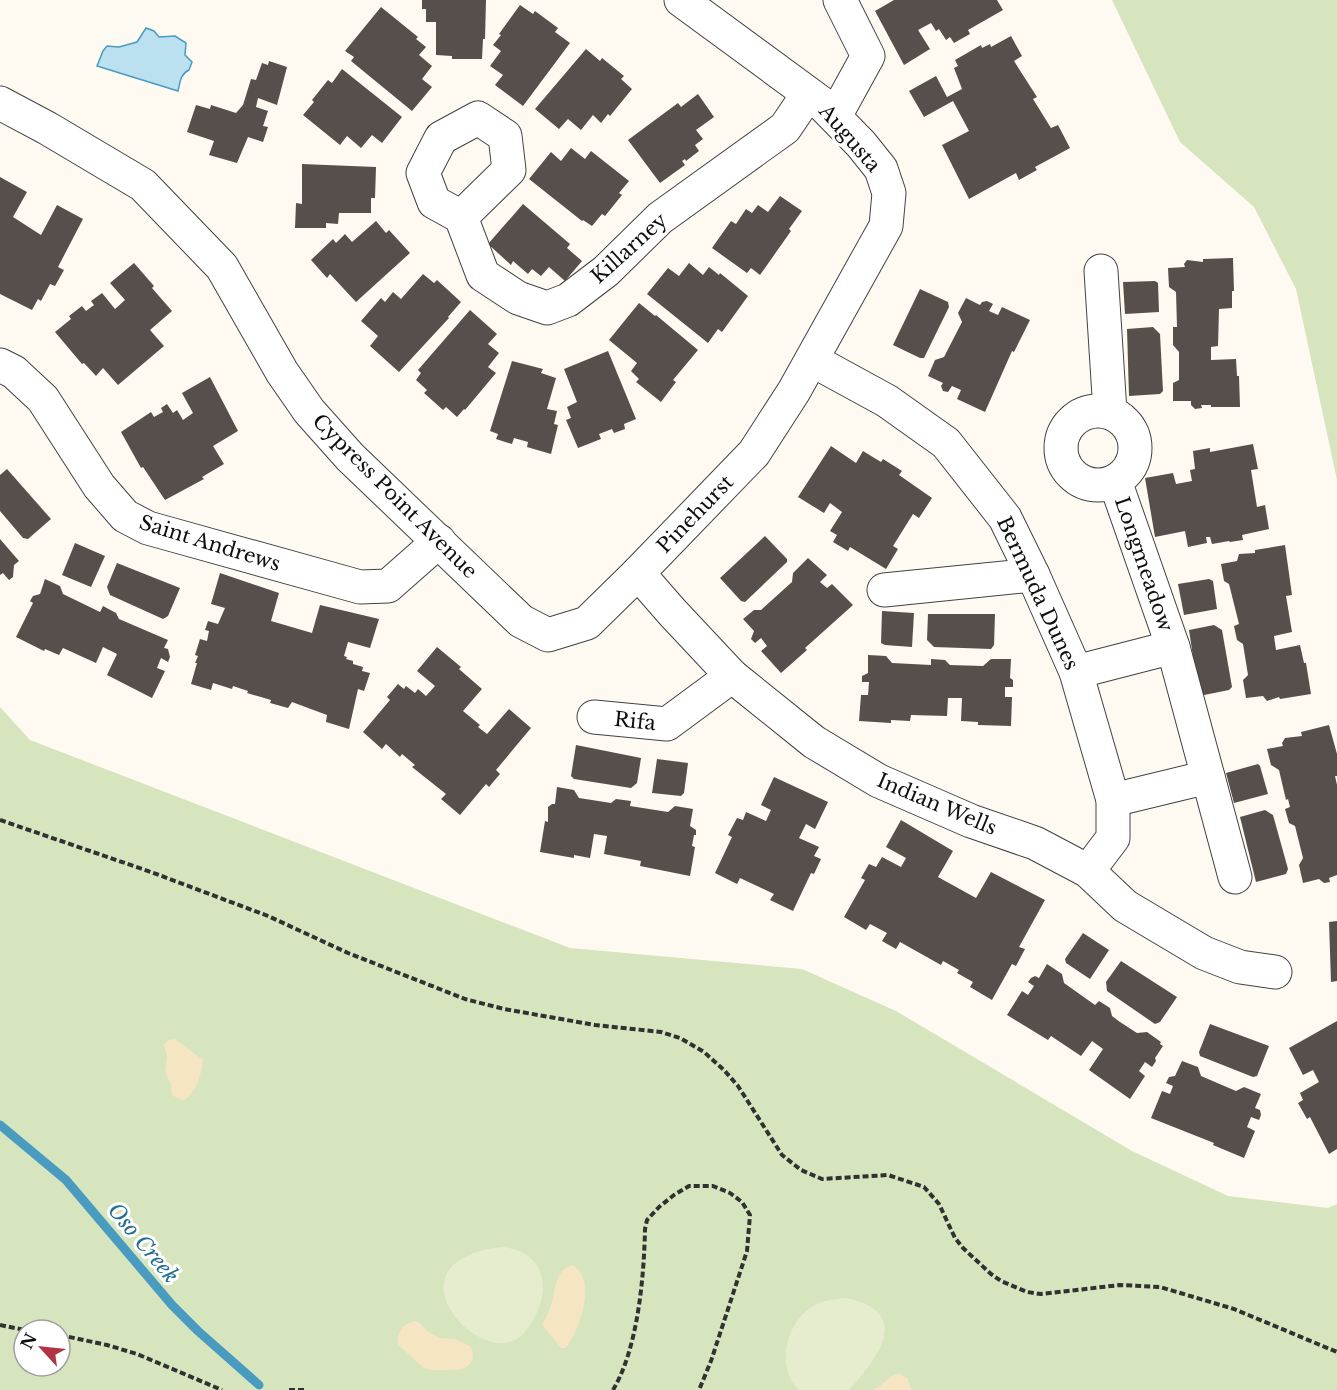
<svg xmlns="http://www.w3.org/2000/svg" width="1337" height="1390" font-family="'Libre Baskerville',serif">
<rect width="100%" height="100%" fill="#fefaf2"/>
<!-- green -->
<g fill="#d6e5be" fill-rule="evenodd">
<polygon points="1112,0 1337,0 1337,480 1296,289 1254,207 1180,142"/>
<path d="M 0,707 L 30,740 L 570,948 L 802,969 L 896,1011 L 1132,1151 L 1228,1196 L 1328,1208 L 1337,1204 L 1337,1390 L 0,1390 ZM 24,1330 L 60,1330 L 60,1366 L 24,1366 Z"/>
</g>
<!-- sand -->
<g fill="#f5e5c3">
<path d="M 175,1039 L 203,1060 C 201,1075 197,1093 183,1101 L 172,1095 L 171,1084 L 165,1072 L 167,1056 L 164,1045 L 169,1040 Z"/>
<path d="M 573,1265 C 598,1280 579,1331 566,1348 L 561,1348 L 542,1325 C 545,1318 550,1310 552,1302 C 555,1288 556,1269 573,1265 Z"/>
<path d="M 415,1321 L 420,1323 L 427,1331 L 439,1338 L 456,1339 L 470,1346 C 477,1357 471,1368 458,1370 C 448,1369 433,1372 424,1368 C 418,1364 405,1350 398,1345 C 396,1334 403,1323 415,1321 Z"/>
<path d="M 898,1373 L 907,1378 L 912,1390 L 873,1390 C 883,1386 888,1376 898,1373 Z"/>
</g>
<!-- pitch -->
<g fill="#e6edcf">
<path d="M 503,1247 C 544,1251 552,1288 533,1320 C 529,1327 523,1336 515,1340 C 496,1350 470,1334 458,1320 C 422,1276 460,1250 503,1247 Z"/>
<path d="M 846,1298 C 913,1312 879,1357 849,1390 L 799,1390 C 776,1368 785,1326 810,1308 C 821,1300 834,1299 846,1298 Z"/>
</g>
<!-- water -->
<path fill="#bbe1f0" stroke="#499bc0" stroke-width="1.5" d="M 146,28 L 154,31 L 159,37 L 175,36 L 186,43 L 185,55 L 192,62 L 189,70 C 180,74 180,83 178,91 L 97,66 L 103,51 L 107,46 L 119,47 L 137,42 Z"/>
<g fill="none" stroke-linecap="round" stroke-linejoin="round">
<!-- stream -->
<polyline stroke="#499bc0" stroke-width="9" points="0,1125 66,1180 172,1305 198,1331 259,1385"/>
</g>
<!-- building -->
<g fill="#564f4c">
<polygon points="422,0 486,0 485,39 483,39 482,59 452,59 452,56 436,55 436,22 426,22 426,9 422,9"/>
<polygon points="894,0 997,0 1003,10 968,30 970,34 954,43 950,37 946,40 939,29 936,31 931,23 918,30 930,49 904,65 875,11"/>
<polygon points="520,5 533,14 535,11 558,28 555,32 570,43 523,106 495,85 503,75 490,66 501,51 493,45 501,35 499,34"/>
<polygon points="381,7 418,37 416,39 426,47 419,55 432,66 422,79 432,87 412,111 351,61 354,57 345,51"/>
<polygon points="1011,36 1022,56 1014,61 1037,97 1033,99 1051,128 1058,125 1070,148 1035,167 1037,170 1019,180 1016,173 969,199 942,145 969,131 953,101 924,117 909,91 936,76 947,97 962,89 954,68 958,66 955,60 981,45 982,48 990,44 991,47"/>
<polygon points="586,49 600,61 602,58 624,76 621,79 632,89 610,116 608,114 601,123 593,115 581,130 568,119 559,129 535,109"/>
<polygon points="269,61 287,67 277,105 258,98 256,107 268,111 263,126 268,127 263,142 248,137 237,163 209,155 214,141 187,132 196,105 210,109 211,105 236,113 243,105 251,79 256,80 262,63 268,65"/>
<polygon points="342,69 402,117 382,143 372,135 361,148 347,136 340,145 303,115 314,102 312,100 328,80 332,83"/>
<polygon points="698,94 714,117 696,130 703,139 695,145 699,151 686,161 685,159 682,161 685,165 660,183 628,140 678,103 681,107"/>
<polygon points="571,148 585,159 591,151 629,181 619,193 622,195 605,216 602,214 592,226 583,220 582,221 529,179 551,152 561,161"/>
<polygon points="302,164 376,167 375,198 371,198 371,213 339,213 338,224 326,223 326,228 295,228 296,203 302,204"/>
<polygon points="0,177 27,192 13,217 41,235 57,205 83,219 58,267 64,270 55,286 50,284 41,301 38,299 32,310 0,294"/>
<polygon points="780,196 802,211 789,229 791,231 760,275 751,268 747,273 712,248 731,221 736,224 746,209 752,213 758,205 768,212"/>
<polygon points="523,204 570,244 567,248 582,261 565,281 549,267 541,276 532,269 528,274 513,261 511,265 488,244"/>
<polygon points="376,221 386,233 389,230 410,253 356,302 330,274 327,278 311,260 333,239 336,243 345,234 352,242"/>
<polygon points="1233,258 1234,291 1232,291 1232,308 1219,309 1218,346 1211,347 1211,360 1236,359 1237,376 1239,376 1240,407 1211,407 1211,405 1201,405 1202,408 1195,409 1191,405 1191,401 1173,401 1173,383 1179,380 1179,352 1173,345 1173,327 1177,327 1176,292 1169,287 1168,268 1185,267 1184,264 1187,260 1203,262 1203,259"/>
<polygon points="134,263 154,286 152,288 172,311 150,330 164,346 118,385 103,368 96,376 84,363 82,364 55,332 71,319 69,316 82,306 86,311 94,305 91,301 102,293 115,309 125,300 110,283"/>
<polygon points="689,263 703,275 709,267 719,275 720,273 748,296 722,332 718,329 708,343 647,294 668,268 679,276"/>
<polygon points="423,274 434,283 437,280 461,302 448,317 449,318 399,372 370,346 378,336 361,321 381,298 385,302 393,292 401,299"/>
<polygon points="1155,281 1158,283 1159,312 1125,314 1123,282"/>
<polygon points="920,289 948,302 949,307 924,358 920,358 893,345"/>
<polygon points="966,298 980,305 982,302 987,301 993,304 989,311 998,315 1002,307 1030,320 1014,352 1012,351 985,412 957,399 961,390 952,386 948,392 943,391 941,386 943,383 928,376 935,360 944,357 962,322 958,313"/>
<polygon points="639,303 655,316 656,315 698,350 673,380 676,382 661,402 636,382 639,379 631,371 637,363 609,340"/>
<polygon points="470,310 497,334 488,344 499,353 488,367 496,373 465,410 464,409 457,417 446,407 443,410 424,393 427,390 416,380 421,373 418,370"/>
<polygon points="1153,327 1160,334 1163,391 1160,394 1129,396 1127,329"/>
<polygon points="608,351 636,419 624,424 625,429 614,433 612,429 599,434 601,439 578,448 566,420 571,418 567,407 577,402 564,369"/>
<polygon points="512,361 543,369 541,373 556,378 547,409 557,411 554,424 558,425 551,454 527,447 528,442 514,438 512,444 496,439 498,434 490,431"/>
<polygon points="210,377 238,431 213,446 224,464 202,477 204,479 165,500 143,467 141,468 121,432 151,412 154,417 163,412 161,408 167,404 173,413 177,410 183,420 193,413 182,393"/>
<polygon points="1253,444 1258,469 1251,470 1257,507 1265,505 1269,529 1242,535 1243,540 1230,542 1229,541 1212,544 1210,537 1206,537 1207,543 1188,547 1185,531 1155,537 1145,478 1173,473 1176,484 1192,481 1190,470 1195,469 1193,451 1210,448 1210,452"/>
<polygon points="831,446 856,463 863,451 881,462 883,459 902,471 899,475 932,498 919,518 913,514 893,546 898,549 886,569 850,547 848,551 833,542 837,535 830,531 842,512 830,503 824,513 798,497"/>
<polygon points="7,469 51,519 28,539 23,538 0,511 0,475"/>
<polygon points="765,536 787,559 787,562 745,602 741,601 720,578"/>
<polygon points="0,539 19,561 14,565 13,577 9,580 3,573 0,575"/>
<polygon points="75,543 105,556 91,587 62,575"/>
<polygon points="1285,545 1292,595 1286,596 1292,632 1274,636 1276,650 1300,645 1304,663 1306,663 1311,694 1280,699 1279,697 1267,701 1263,696 1246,698 1243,680 1248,675 1243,644 1237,640 1234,626 1239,624 1229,584 1224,581 1221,564 1237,561 1239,554 1255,553 1255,550"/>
<polygon points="808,558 827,575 820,582 827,588 832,584 853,605 805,648 807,650 781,673 761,651 767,646 761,638 755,643 751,639 754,631 743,619 754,610 761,610 792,582 793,573"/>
<polygon points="117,563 180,588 168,616 163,619 110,595 107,587"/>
<polygon points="220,573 279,593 271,621 312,633 320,605 379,619 370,648 348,642 344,656 347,657 346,659 353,661 353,664 363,667 362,671 370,673 364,691 358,689 349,729 326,722 327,715 292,702 288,708 270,703 271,700 247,693 248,691 233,686 232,689 213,683 211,690 191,684 197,663 195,663 198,656 195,655 200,639 207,641 209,631 205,630 208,621 218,624 225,608 211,604"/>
<polygon points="45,579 60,586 63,594 100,612 103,606 116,613 119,619 168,640 164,648 168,649 170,657 168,662 161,658 157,668 165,671 152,698 107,675 117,654 103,647 96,663 63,648 59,655 45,649 44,651 16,637 33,603 30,601 33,596 40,594"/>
<polygon points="1209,579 1213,581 1217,609 1184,615 1178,584"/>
<polygon points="882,611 914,613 912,647 885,645 881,643"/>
<polygon points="928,614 995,614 994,645 991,649 934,647 927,640"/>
<polygon points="1214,625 1222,630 1232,687 1229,690 1199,696 1189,630"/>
<polygon points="437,647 461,667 459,669 482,689 463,711 480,725 478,727 487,734 509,709 531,728 496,770 500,774 489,787 486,784 460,815 441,799 446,794 412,767 415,765 402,754 400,757 386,744 382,749 363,732 390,700 387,697 398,684 404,689 406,686 415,693 418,689 426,696 435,686 417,671"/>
<polygon points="868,655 886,656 892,663 931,665 931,659 945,660 950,665 983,666 991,659 1011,659 1010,678 1013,680 1013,687 1005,687 1005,697 1012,697 1011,726 978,725 978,722 961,721 962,698 948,698 947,716 911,715 910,721 891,720 891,723 859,721 861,695 868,695 869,682 862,682 862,676 868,673"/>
<polygon points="1329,725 1337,754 1337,776 1335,776 1337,785 1337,875 1329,878 1330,882 1324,883 1319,879 1303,883 1299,865 1303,858 1295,826 1289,823 1285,809 1290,807 1288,799 1286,800 1279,770 1271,765 1267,749 1283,746 1282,743 1285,738 1302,736 1301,732"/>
<polygon points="576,745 641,758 637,783 631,788 574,779 571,776"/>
<polygon points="657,759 688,763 684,793 681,796 652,793"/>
<polygon points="1258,764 1260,766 1268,794 1234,803 1226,773"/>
<polygon points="774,777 828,802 815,829 806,824 799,838 819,847 814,856 821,859 814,874 811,873 793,911 770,900 774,894 740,878 737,884 715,873 732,837 728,835 737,818 743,820 746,812 766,821 771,810 761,805"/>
<polygon points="557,787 574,790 579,798 611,803 616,799 631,801 630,806 668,812 675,806 693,809 690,826 696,830 696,835 694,835 692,846 695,847 690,876 640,866 641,861 604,854 607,836 594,834 590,858 574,855 574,858 540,852 545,821 548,822 548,807 552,804 555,804"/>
<polygon points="1265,810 1273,815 1288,869 1286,874 1256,882 1240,817"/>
<polygon points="901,820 953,851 938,877 976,898 991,872 1045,900 1019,947 1025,949 1016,966 1012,964 992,1000 970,987 973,982 957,973 959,970 943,961 941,965 900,942 896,949 882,941 887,933 870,924 866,930 844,917 865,880 861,878 869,864 876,867 882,857 901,867 906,858 886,847"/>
<polygon points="1337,921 1337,981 1331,982 1329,922"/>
<polygon points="1083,933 1109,950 1090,979 1066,963 1065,959"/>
<polygon points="1121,961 1177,997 1160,1022 1155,1024 1107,991 1106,982"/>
<polygon points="1047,964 1062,974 1064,983 1095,1005 1099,1001 1110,1008 1112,1016 1120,1022 1137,1033 1147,1032 1161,1042 1160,1044 1163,1046 1155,1058 1156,1061 1152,1067 1145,1062 1139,1071 1145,1076 1130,1099 1089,1070 1103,1049 1092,1041 1081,1056 1051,1036 1048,1040 1007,1015 1022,991 1028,995 1034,986 1028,982 1031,978 1035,976 1039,978"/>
<polygon points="1337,1021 1337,1149 1329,1154 1310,1117 1307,1119 1298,1103 1303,1100 1300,1093 1319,1082 1313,1070 1303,1075 1289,1048"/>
<polygon points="1210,1024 1269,1046 1257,1076 1253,1077 1200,1056 1199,1052"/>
<polygon points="1182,1061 1198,1067 1201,1076 1236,1091 1244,1087 1261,1094 1255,1108 1260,1110 1261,1115 1259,1120 1251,1117 1247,1127 1255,1131 1244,1158 1213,1145 1214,1143 1151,1118 1162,1091 1170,1094 1173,1086 1166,1083 1169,1077 1175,1076"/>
</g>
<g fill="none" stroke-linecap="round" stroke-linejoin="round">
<defs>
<g id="minor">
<polyline points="0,103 47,128 143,185 222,267 282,372 309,411 350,457 521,621 548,635 587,623 638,573 754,453 794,391 886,226 889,193 881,169 861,144 820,102 681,0"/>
<polyline points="835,116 868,56 840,0"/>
<polyline points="461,217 509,170 505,136 478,118 441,138 423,173 434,202 461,217 483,275 518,298 547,308 568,300 606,271 660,218 785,128 808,94"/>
<polyline points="1101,271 1110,412"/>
<polyline points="812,360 887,401 946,443 1005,518 1033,575 1076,672 1113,800 1113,838 1088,871"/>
<polyline points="0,365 14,372 43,399 99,486 125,516 148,528 360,587 388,586 439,541"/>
<circle cx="1098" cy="448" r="37"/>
<polyline points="1115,481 1173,647 1235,877"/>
<polyline points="638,573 672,612 732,676 814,742 879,781 971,821 1035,843 1088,871 1125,906 1204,953 1240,967 1275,972"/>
<polyline points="884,590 1033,575"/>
<polyline points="1076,672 1173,647"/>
<polyline points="594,717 667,724 732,676"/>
<polyline points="1113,800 1208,777"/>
</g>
</defs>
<!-- minor casing -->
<use href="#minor" stroke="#424242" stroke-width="35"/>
<!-- path -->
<g stroke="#313131" stroke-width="4" stroke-dasharray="6 3" stroke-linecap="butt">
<polyline points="0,820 151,872 268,916 348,953 465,999 504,1009 595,1025 661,1032 680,1038 704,1052 724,1070 738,1086 782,1155 801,1170 822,1179 888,1175 924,1187 939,1204 955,1238 963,1248 991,1274 1001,1281 1027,1292 1041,1294 1120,1285 1160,1287 1234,1309 1337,1352"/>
<polyline points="0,1325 25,1330"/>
<polyline points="60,1335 107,1345 137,1354 222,1390"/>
<polyline points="289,1390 304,1390"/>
<path d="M 613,1390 C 638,1348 644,1277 645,1229 L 647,1220 L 659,1207 L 674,1195 L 689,1186 L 713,1186 L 730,1193 L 742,1202 L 750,1215 L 747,1251 L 711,1361 L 699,1390"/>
</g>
<!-- minor -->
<use href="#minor" stroke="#fff" stroke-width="33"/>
</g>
<g text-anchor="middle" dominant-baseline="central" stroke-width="6" stroke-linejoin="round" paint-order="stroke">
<!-- street labels -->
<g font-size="20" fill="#0f0f0f" stroke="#fff">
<text transform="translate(850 138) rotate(49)">Augusta</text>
<text transform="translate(629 248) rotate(-42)">Killarney</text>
<text transform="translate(395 496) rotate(45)">Cypress Point Avenue</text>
<text transform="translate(695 514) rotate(-46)">Pinehurst</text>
<text transform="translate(210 543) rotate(17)">Saint Andrews</text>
<text transform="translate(1144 564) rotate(71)">Longmeadow</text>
<text transform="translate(1038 593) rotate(65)">Bermuda Dunes</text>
<text transform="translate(635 721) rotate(6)">Rifa</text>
<text transform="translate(937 804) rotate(23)">Indian Wells</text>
</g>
<!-- water labels -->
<g font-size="21" font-style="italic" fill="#246d95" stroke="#fff">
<text transform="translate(143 1243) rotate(50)">Oso Creek</text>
</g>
</g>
<!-- north arrow -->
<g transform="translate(42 1348) rotate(297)"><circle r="28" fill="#ffffff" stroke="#9f9f9f" stroke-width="1.5"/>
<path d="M0-4.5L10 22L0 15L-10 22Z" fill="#b13445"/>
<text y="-9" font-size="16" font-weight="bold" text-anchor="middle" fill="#0f0f0f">N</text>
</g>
</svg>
